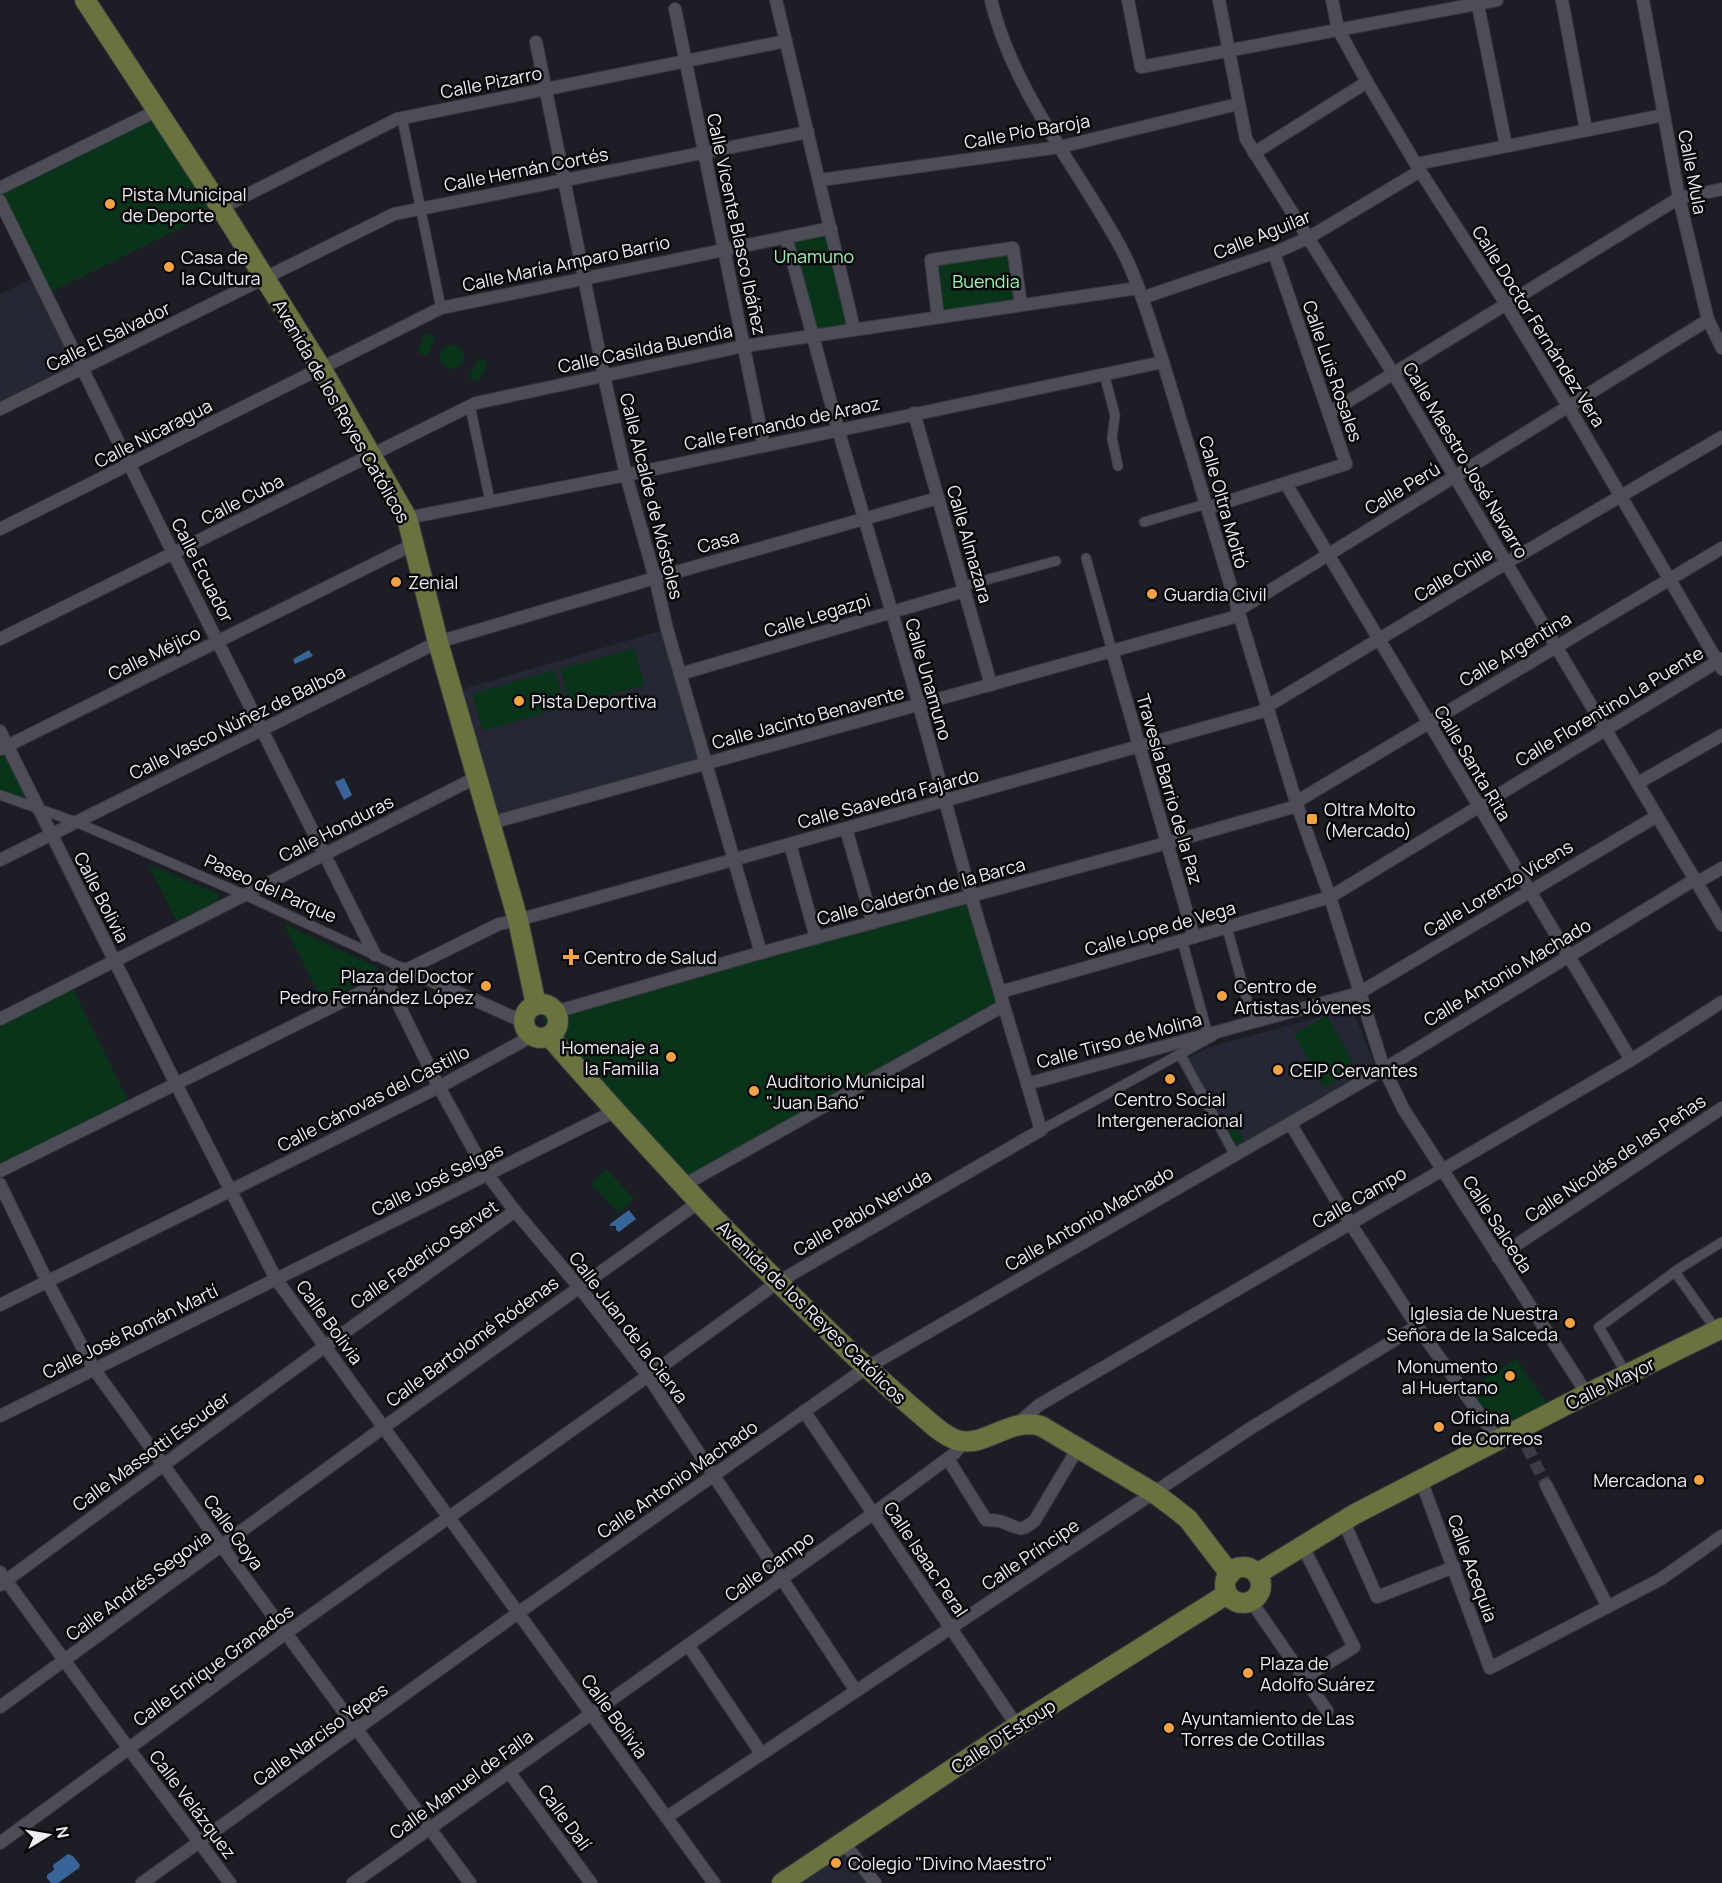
<svg xmlns="http://www.w3.org/2000/svg" width="1722" height="1883" font-family="Manrope,sans-serif">
<rect width="100%" height="100%" fill="#1d1e25"/>
<!-- built -->
<g fill="#252734">
<polygon points="38,276 84,369 0,409 0,294"/>
<polygon points="667,629 706,764 491,823 453,692"/>
<polygon points="1352,1008 1375,1066 1236,1147 1187,1059 1207,1048"/>
<polygon points="843,1842 875,1883 782,1883"/>
</g>
<!-- green -->
<g fill="#0a341a">
<polygon points="158,110 221,208 47,294 0,201 0,188"/>
<polygon points="831,228 854,329 813,336 786,237"/>
<polygon points="1013,248 1021,305 938,317 931,260"/>
<polygon points="425,333 435,337 428,356 418,352"/>
<circle cx="452" cy="357" r="12"/>
<polygon points="479,358 488,363 478,382 469,377"/>
<polygon points="634,648 645,685 570,706 560,669"/>
<polygon points="555,670 566,707 483,731 472,694"/>
<polygon points="7,746 36,807 0,795 0,749"/>
<polygon points="148,864 218,894 218,902 177,922"/>
<polygon points="971,896 1003,1006 684,1185 549,1033 543,1015"/>
<polygon points="284,924 377,967 378,975 323,1002"/>
<polygon points="70,983 131,1107 0,1171 0,1019"/>
<polygon points="1327,1015 1357,1070 1324,1088 1294,1034"/>
<polygon points="1236,1126 1244,1140 1235,1145 1227,1131"/>
<polygon points="606,1169 634,1199 619,1213 591,1184"/>
<polygon points="1516,1359 1553,1412 1498,1440 1464,1392"/>
</g>
<!-- water -->
<g fill="#396498">
<polygon points="309,650 313,656 295,664 293,660 295,658"/>
<polygon points="344,778 352,795 344,800 335,782"/>
<polygon points="629,1210 636,1219 619,1232 616,1230 616,1226 610,1226 610,1224"/>
<polygon points="68,1854 73,1856 80,1865 79,1868 58,1883 51,1883 47,1878 47,1875 54,1870 53,1865"/>
</g>
<g fill="none" stroke-linecap="round" stroke-linejoin="round">
<!-- minor-tunnel -->
<polyline stroke="#3c3d44" stroke-width="12" stroke-dasharray="12 6" stroke-linecap="butt" points="1519,1430 1546,1485"/>
<defs>
<g id="pedestrian">
<polyline points="402,118 441,308"/>
<polyline points="1104,374 1115,415 1112,438 1118,466"/>
<polyline points="470,406 490,501"/>
<polyline points="1144,522 1206,504"/>
<polyline points="1086,558 1112,651"/>
<polyline points="963,586 1056,561"/>
<polyline points="0,795 76,822 245,895 405,969"/>
<polyline points="1227,928 1253,1022"/>
<polyline points="1182,940 1208,1035"/>
<polyline points="1180,1054 1235,1155"/>
<polyline points="1041,1130 1213,1036"/>
<polyline points="1675,1272 1717,1331"/>
<polyline points="1627,1375 1599,1327 1680,1268 1722,1242"/>
</g>
<g id="minor">
<polyline points="776,0 854,329"/>
<path d="M 991,0 C 1013,92 1078,168 1122,250 C 1140,285 1151,325 1163,362 L 1296,802 L 1330,897 L 1384,1069 L 1404,1110 L 1587,1394"/>
<polyline points="1128,0 1141,67 1497,0"/>
<polyline points="1219,0 1246,139 1393,373 1722,925"/>
<polyline points="1332,0 1338,29 1367,82 1420,171 1506,304 1568,406 1722,669"/>
<polyline points="1477,0 1506,146"/>
<polyline points="1562,0 1586,130"/>
<polyline points="1643,0 1679,198 1708,320 1722,348"/>
<polyline points="675,9 764,446"/>
<polyline points="536,42 604,376 626,475 655,578 667,629 761,953"/>
<polyline points="1254,153 1367,82"/>
<polyline points="1416,164 1664,115"/>
<polyline points="820,180 1060,147 1238,104"/>
<polyline points="0,188 158,110"/>
<polyline points="0,201 173,553 375,955"/>
<polyline points="221,208 397,119 786,41"/>
<polyline points="1142,298 1274,253 1308,238 1420,171"/>
<polyline points="938,317 931,260 1013,248 1021,305"/>
<polyline points="0,409 394,214 808,132"/>
<polyline points="914,413 991,685"/>
<polyline points="1329,413 1679,198 1722,189"/>
<polyline points="1286,484 1631,1060"/>
<polyline points="1207,508 1346,464 1274,253"/>
<polyline points="407,518 626,475 1163,362"/>
<polyline points="0,529 441,308 831,228"/>
<polyline points="1237,611 1708,320"/>
<polyline points="0,639 476,403 744,346 1138,288"/>
<polyline points="1112,651 1194,937"/>
<polyline points="680,674 964,591"/>
<polyline points="1266,707 1506,563 1722,437"/>
<polyline points="0,731 176,1084 276,1279 714,1883"/>
<polyline points="1,749 414,544"/>
<polyline points="1638,783 1722,735"/>
<polyline points="1296,802 1722,548"/>
<polyline points="491,823 1238,616"/>
<polyline points="846,829 873,923"/>
<polyline points="790,844 816,938"/>
<polyline points="0,860 438,642 655,578 938,498"/>
<polyline points="1696,883 1722,868"/>
<polyline points="405,969 524,1022"/>
<polyline points="386,979 439,1087 487,1174 515,1211 579,1287 648,1376 856,1691"/>
<polyline points="1000,992 1194,937 1330,897 1722,659"/>
<polyline points="555,1012 756,954 1167,843 1297,806"/>
<polyline points="0,1019 477,777"/>
<polyline points="1027,1084 1359,993 1657,816"/>
<polyline points="1290,1123 1350,1223 1417,1326 1498,1440"/>
<polyline points="0,1171 499,924 518,920 1268,710"/>
<polyline points="0,1184 47,1281 94,1369 221,1545 470,1883"/>
<polyline points="684,1185 1003,1006"/>
<polyline points="1498,1257 1722,1108"/>
<polyline points="0,1305 439,1087 532,1036"/>
<polyline points="804,1411 1017,1726"/>
<polyline points="0,1416 615,1111"/>
<polyline points="1016,1425 1039,1405 1631,1060 1722,1002"/>
<path d="M 948,1459 L 986,1520 C 992,1520 999,1520 1005,1523 C 1020,1529 1022,1532 1035,1520 L 1078,1448"/>
<polyline points="1421,1480 1490,1668 1661,1579 1722,1536"/>
<polyline points="1546,1485 1608,1607"/>
<polyline points="1343,1520 1377,1597 1454,1567"/>
<polyline points="1302,1545 1354,1647 1304,1678"/>
<polyline points="0,1572 129,1749 230,1883"/>
<polyline points="0,1585 324,1347 515,1211"/>
<polyline points="1251,1601 1327,1711"/>
<polyline points="688,1645 761,1753"/>
<polyline points="0,1707 384,1427 699,1202"/>
<polyline points="509,1772 591,1883"/>
<polyline points="667,1817 1251,1428 1417,1326"/>
<polyline points="843,1842 875,1883"/>
<polyline points="0,1843 286,1633 648,1376 778,1282 1041,1130 971,896 919,705 838,429 786,237"/>
<polyline points="142,1883 518,1613 866,1368 1384,1069 1694,880"/>
<polyline points="353,1883 874,1513 955,1453 963,1442"/>
</g>
<g id="primary">
<polyline points="85,0 221,208 321,368 407,518 438,642 518,920 536,1005"/>
<circle cx="541" cy="1021" r="17"/>
<path d="M 549,1036 C 598,1092 648,1147 698,1201 C 744,1250 792,1296 840,1342 C 864,1366 889,1387 914,1409 C 927,1419 939,1433 954,1439 C 982,1451 1009,1416 1041,1426 L 1154,1493 L 1173,1507 L 1188,1519 L 1230,1574"/>
<circle cx="1243" cy="1585" r="18"/>
<polyline points="1257,1574 1355,1514 1587,1394 1722,1328"/>
<polyline points="782,1883 1017,1726 1227,1594"/>
</g>
</defs>
<!-- pedestrian casing -->
<use href="#pedestrian" stroke="#393a40" stroke-width="11"/>
<!-- minor casing -->
<use href="#minor" stroke="#393a40" stroke-width="14"/>
<!-- primary casing -->
<use href="#primary" stroke="#393a40" stroke-width="22"/>
<!-- pedestrian -->
<use href="#pedestrian" stroke="#4c4d56" stroke-width="9"/>
<!-- minor -->
<use href="#minor" stroke="#4c4d56" stroke-width="12"/>
<!-- primary -->
<use href="#primary" stroke="#68733f" stroke-width="20"/>
</g>
<!-- markers -->
<g fill="#f4a344" stroke="#08080b" stroke-width="2">
<circle cx="110" cy="204" r="6"/>
<circle cx="169" cy="267" r="6"/>
<circle cx="396" cy="582" r="6"/>
<circle cx="1152" cy="594" r="6"/>
<circle cx="519" cy="701" r="6"/>
<rect x="1306" y="813" width="12" height="12" rx="3"/>
<path d="M568 948h6v6h6v6h-6v6h-6v-6h-6v-6h6z"/>
<circle cx="486" cy="986" r="6"/>
<circle cx="1222" cy="996" r="6"/>
<circle cx="671" cy="1057" r="6"/>
<circle cx="1278" cy="1070" r="6"/>
<circle cx="1170" cy="1079" r="6"/>
<circle cx="754" cy="1091" r="6"/>
<circle cx="1570" cy="1323" r="6"/>
<circle cx="1510" cy="1376" r="6"/>
<circle cx="1439" cy="1427" r="6"/>
<circle cx="1699" cy="1480" r="6"/>
<circle cx="1248" cy="1673" r="6"/>
<circle cx="1169" cy="1728" r="6"/>
<circle cx="836" cy="1863" r="6"/>
</g>
<g text-anchor="middle" dominant-baseline="central" stroke-width="5" stroke-linejoin="round" paint-order="stroke">
<!-- street labels -->
<g font-size="18" fill="#ecedf2" stroke="#08080b">
<text transform="translate(491 82) rotate(-11)">Calle Pizarro</text>
<text transform="translate(1027 131) rotate(-10)">Calle Pío Baroja</text>
<text transform="translate(526 169) rotate(-11)">Calle Hernán Cortés</text>
<text transform="translate(1693 172) rotate(79)">Calle Mula</text>
<text transform="translate(737 224) rotate(78)">Calle Vicente Blasco Ibáñez</text>
<text transform="translate(1262 234) rotate(-22)">Calle Aguilar</text>
<text transform="translate(566 263) rotate(-12)">Calle María Amparo Barrio</text>
<text transform="translate(1539 326) rotate(58)">Calle Doctor Fernández Vera</text>
<text transform="translate(108 336) rotate(-26)">Calle El Salvador</text>
<text transform="translate(645 348) rotate(-12)">Calle Casilda Buendía</text>
<text transform="translate(1333 371) rotate(71)">Calle Luis Rosales</text>
<text transform="translate(342 411) rotate(60)">Avenida de los Reyes Católicos</text>
<text transform="translate(782 423) rotate(-12)">Calle Fernando de Araoz</text>
<text transform="translate(153 433) rotate(-27)">Calle Nicaragua</text>
<text transform="translate(1466 460) rotate(59)">Calle Maestro José Navarro</text>
<text transform="translate(1402 488) rotate(-31)">Calle Perú</text>
<text transform="translate(652 496) rotate(76)">Calle Alcalde de Móstoles</text>
<text transform="translate(242 499) rotate(-27)">Calle Cuba</text>
<text transform="translate(1224 502) rotate(74)">Calle Oltra Moltó</text>
<text transform="translate(718 541) rotate(-16)">Casa</text>
<text transform="translate(970 544) rotate(74)">Calle Almazara</text>
<text transform="translate(203 570) rotate(63)">Calle Ecuador</text>
<text transform="translate(1453 574) rotate(-31)">Calle Chile</text>
<text transform="translate(817 615) rotate(-17)">Calle Legazpi</text>
<text transform="translate(1515 649) rotate(-31)">Calle Argentina</text>
<text transform="translate(154 653) rotate(-26)">Calle Méjico</text>
<text transform="translate(929 679) rotate(74)">Calle Unamuno</text>
<text transform="translate(1609 706) rotate(-31)">Calle Florentino La Puente</text>
<text transform="translate(808 717) rotate(-15)">Calle Jacinto Benavente</text>
<text transform="translate(237 722) rotate(-26)">Calle Vasco Núñez de Balboa</text>
<text transform="translate(1473 763) rotate(59)">Calle Santa Rita</text>
<text transform="translate(1170 789) rotate(74)">Travesía Barrio de la Paz</text>
<text transform="translate(888 798) rotate(-15)">Calle Saavedra Fajardo</text>
<text transform="translate(336 828) rotate(-27)">Calle Honduras</text>
<text transform="translate(271 888) rotate(24)">Paseo del Parque</text>
<text transform="translate(1498 888) rotate(-31)">Calle Lorenzo Vicens</text>
<text transform="translate(921 891) rotate(-15)">Calle Calderón de la Barca</text>
<text transform="translate(102 897) rotate(63)">Calle Bolivia</text>
<text transform="translate(1160 928) rotate(-16)">Calle Lope de Vega</text>
<text transform="translate(1507 972) rotate(-31)">Calle Antonio Machado</text>
<text transform="translate(1119 1040) rotate(-15)">Calle Tirso de Molina</text>
<text transform="translate(373 1098) rotate(-27)">Calle Cánovas del Castillo</text>
<text transform="translate(1615 1158) rotate(-34)">Calle Nicolás de las Peñas</text>
<text transform="translate(437 1179) rotate(-26)">Calle José Selgas</text>
<text transform="translate(1359 1197) rotate(-30)">Calle Campo</text>
<text transform="translate(862 1212) rotate(-30)">Calle Pablo Neruda</text>
<text transform="translate(1089 1218) rotate(-30)">Calle Antonio Machado</text>
<text transform="translate(1498 1224) rotate(57)">Calle Salceda</text>
<text transform="translate(424 1254) rotate(-35)">Calle Federico Servet</text>
<text transform="translate(812 1312) rotate(44)">Avenida de los Reyes Católicos</text>
<text transform="translate(330 1322) rotate(54)">Calle Bolivia</text>
<text transform="translate(629 1327) rotate(53)">Calle Juan de la Cierva</text>
<text transform="translate(130 1331) rotate(-26)">Calle José Román Martí</text>
<text transform="translate(472 1341) rotate(-36)">Calle Bartolomé Ródenas</text>
<text transform="translate(1610 1383) rotate(-26)">Calle Mayor</text>
<text transform="translate(151 1451) rotate(-36)">Calle Massotti Escuder</text>
<text transform="translate(677 1479) rotate(-35)">Calle Antonio Machado</text>
<text transform="translate(234 1532) rotate(54)">Calle Goya</text>
<text transform="translate(1030 1554) rotate(-34)">Calle Príncipe</text>
<text transform="translate(926 1559) rotate(56)">Calle Isaac Peral</text>
<text transform="translate(769 1566) rotate(-36)">Calle Campo</text>
<text transform="translate(1473 1568) rotate(70)">Calle Acequia</text>
<text transform="translate(138 1585) rotate(-36)">Calle Andrés Segovia</text>
<text transform="translate(213 1665) rotate(-36)">Calle Enrique Granados</text>
<text transform="translate(615 1716) rotate(54)">Calle Bolivia</text>
<text transform="translate(320 1734) rotate(-36)">Calle Narciso Yepes</text>
<text transform="translate(1003 1736) rotate(-33)">Calle D'Estoup</text>
<text transform="translate(461 1784) rotate(-36)">Calle Manuel de Falla</text>
<text transform="translate(193 1804) rotate(53)">Calle Velázquez</text>
<text transform="translate(565 1817) rotate(54)">Calle Dalí</text>
</g>
<!-- poi labels -->
<g font-size="18" fill="#ecedf2" stroke="#08080b" text-anchor="start">
<text x="122" y="194">Pista Municipal<tspan x="122" dy="21">de Deporte</tspan></text>
<text x="181" y="257">Casa de<tspan x="181" dy="21">la Cultura</tspan></text>
<text x="408" y="582">Zenial</text>
<text x="1164" y="594">Guardia Civil</text>
<text x="531" y="701">Pista Deportiva</text>
<text x="1324" y="809">Oltra Molto<tspan x="1324" dy="21">(Mercado)</tspan></text>
<text x="584" y="957">Centro de Salud</text>
<text x="474" y="976" text-anchor="end">Plaza del Doctor<tspan x="474" dy="21">Pedro Fernández López</tspan></text>
<text x="1234" y="986">Centro de<tspan x="1234" dy="21">Artistas Jóvenes</tspan></text>
<text x="659" y="1047" text-anchor="end">Homenaje a<tspan x="659" dy="21">la Familia</tspan></text>
<text x="1290" y="1070">CEIP Cervantes</text>
<text x="766" y="1081">Auditorio Municipal<tspan x="766" dy="21">"Juan Baño"</tspan></text>
<text x="1170" y="1099" text-anchor="middle">Centro Social<tspan x="1170" dy="21">Intergeneracional</tspan></text>
<text x="1558" y="1313" text-anchor="end">Iglesia de Nuestra<tspan x="1558" dy="21">Señora de la Salceda</tspan></text>
<text x="1498" y="1366" text-anchor="end">Monumento<tspan x="1498" dy="21">al Huertano</tspan></text>
<text x="1451" y="1417">Oficina<tspan x="1451" dy="21">de Correos</tspan></text>
<text x="1687" y="1480" text-anchor="end">Mercadona</text>
<text x="1260" y="1663">Plaza de<tspan x="1260" dy="21">Adolfo Suárez</tspan></text>
<text x="1181" y="1718">Ayuntamiento de Las<tspan x="1181" dy="21">Torres de Cotillas</tspan></text>
<text x="848" y="1863">Colegio "Divino Maestro"</text>
</g>
<!-- park labels -->
<g font-size="18" fill="#9af5b3" stroke="#08080b">
<text x="814" y="256">Unamuno</text>
<text x="986" y="281">Buendia</text>
</g>
</g>
<!-- north arrow -->
<g transform="translate(48 1835) rotate(79)" stroke="#08080b" stroke-width="4.5" paint-order="stroke">
<path d="M0-4.5L10 22L0 15L-10 22Z" fill="#ecedf2"/>
<text y="-9" font-size="16" font-weight="bold" text-anchor="middle" fill="#ecedf2">N</text>
</g>
</svg>
